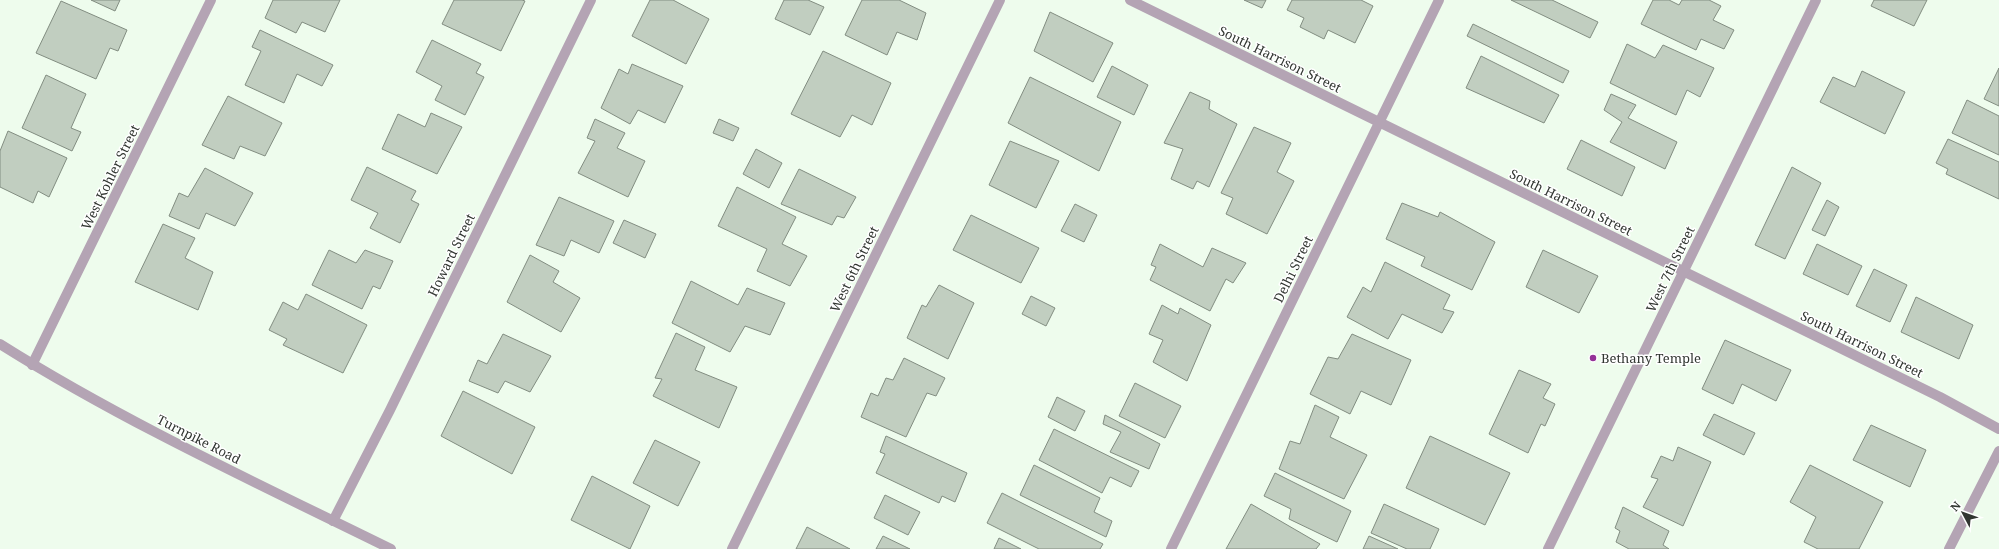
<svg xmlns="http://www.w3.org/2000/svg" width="1999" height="549" font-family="'Noto Serif',serif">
<rect width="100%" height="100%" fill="#eefced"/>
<!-- building -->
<g fill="#c1cec0" stroke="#828d81">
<polygon points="91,0 120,0 115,11"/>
<polygon points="273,0 340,0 325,32 302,22 296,33 265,18"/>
<polygon points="454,0 522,0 525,1 501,51 442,24"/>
<polygon points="650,0 673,0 709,19 686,64 632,36"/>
<polygon points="784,0 808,0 824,7 810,35 775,19"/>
<polygon points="862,0 899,0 926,13 917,40 897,32 887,55 845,35"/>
<polygon points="1244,0 1266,0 1262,8"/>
<polygon points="1292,0 1361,0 1373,6 1355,43 1328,30 1324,39 1300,27 1304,18 1287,10"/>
<polygon points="1511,0 1552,0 1598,22 1590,38"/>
<polygon points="1653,0 1669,0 1679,5 1682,0 1709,0 1721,6 1713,20 1734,30 1724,49 1701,39 1696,50 1641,24"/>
<polygon points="1874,0 1927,0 1914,26 1871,6"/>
<polygon points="61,1 127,30 118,51 110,48 96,79 36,53"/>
<polygon points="1050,12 1113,43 1093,82 1034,51"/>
<polygon points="1473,24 1569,71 1563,83 1467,36"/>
<polygon points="260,30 333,65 322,86 297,74 284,103 245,85 261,51 252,47"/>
<polygon points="432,40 481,64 476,73 484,77 465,115 435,100 442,86 416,72"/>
<polygon points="1627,44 1655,58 1663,45 1714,68 1700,97 1687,90 1676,115 1610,83"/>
<polygon points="823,51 891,83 872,125 852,115 840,137 791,114"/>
<polygon points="1481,56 1559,95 1544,123 1466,88"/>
<polygon points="632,64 683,86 665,123 638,110 630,124 601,108 619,69 628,74"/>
<polygon points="1112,66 1148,85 1134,115 1097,97"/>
<polygon points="1999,68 1999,106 1984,99"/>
<polygon points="1862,71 1905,92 1885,134 1820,102 1833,77 1855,87"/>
<polygon points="46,75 86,94 71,128 81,132 72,151 22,128"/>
<polygon points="1030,77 1121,122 1099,171 1008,123"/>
<polygon points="1190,92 1210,101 1209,109 1237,124 1209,187 1197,181 1193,189 1171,179 1183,149 1164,143"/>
<polygon points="1611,94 1636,105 1628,118 1677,142 1665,169 1610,142 1622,122 1604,110"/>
<polygon points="228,96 282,123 265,156 240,146 234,159 202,145"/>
<polygon points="1967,100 1999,116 1999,155 1952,133"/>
<polygon points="431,113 462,127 437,174 382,149 398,114 425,127"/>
<polygon points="595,119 625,133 617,148 645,161 628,197 578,173 595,141 587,138"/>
<polygon points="719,119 739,128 733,141 713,133"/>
<polygon points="1254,127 1291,143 1277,172 1294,181 1267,234 1226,214 1233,198 1221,193"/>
<polygon points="8,131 67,158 49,197 38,191 33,203 0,187 0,151"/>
<polygon points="1948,139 1999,162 1999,199 1946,174 1948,169 1936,163"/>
<polygon points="1581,140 1635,167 1622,196 1567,169"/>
<polygon points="1010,141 1059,161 1036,208 989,185"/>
<polygon points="756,149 782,163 769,188 743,174"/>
<polygon points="367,167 416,191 411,200 419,204 400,243 370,228 378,213 351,200"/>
<polygon points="1792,167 1821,183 1785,259 1755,245"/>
<polygon points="205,168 253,193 235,226 206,213 199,229 169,216 179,193 188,197"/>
<polygon points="799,169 856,197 844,218 837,216 832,225 781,204"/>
<polygon points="737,187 796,217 782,244 807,256 790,286 757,271 767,249 718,226"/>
<polygon points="559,197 614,221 599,253 571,240 564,256 536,245"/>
<polygon points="1827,200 1839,207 1825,236 1812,230"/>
<polygon points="1402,203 1438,217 1440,212 1495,242 1472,290 1421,266 1425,257 1386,239"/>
<polygon points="1075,204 1097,215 1084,242 1061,231"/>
<polygon points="971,215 1039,248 1021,283 953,250"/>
<polygon points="624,220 656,234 645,258 613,243"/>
<polygon points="163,224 195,238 185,258 213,272 198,310 135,282"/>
<polygon points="1160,244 1203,267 1212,248 1246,263 1233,283 1226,279 1210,311 1150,280 1156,267 1151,265"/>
<polygon points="1817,244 1862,266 1848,295 1803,274"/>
<polygon points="329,250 356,263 365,250 393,261 380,289 373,286 362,309 312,285"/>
<polygon points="1543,250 1598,276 1579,313 1526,287"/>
<polygon points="530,255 559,271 553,282 580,298 561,332 507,302"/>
<polygon points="1385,262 1450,295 1443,309 1454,312 1442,333 1402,314 1388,339 1347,317 1363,287 1371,292"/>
<polygon points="1874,269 1907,285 1890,322 1856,306"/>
<polygon points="691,281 738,305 747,288 785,303 770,335 745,326 730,352 672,323"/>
<polygon points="939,285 974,303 948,359 907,338 922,305 926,307"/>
<polygon points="306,294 367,325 343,373 283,345 287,339 269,330 283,302 298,310"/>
<polygon points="1031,296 1055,308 1046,326 1022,314"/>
<polygon points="1916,297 1973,325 1959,359 1901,332"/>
<polygon points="1162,305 1178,314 1180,308 1211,325 1187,381 1153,362 1163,340 1149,334"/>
<polygon points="676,333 705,347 695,370 737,387 719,428 653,396 662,379 655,378"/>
<polygon points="503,334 551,356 530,392 505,381 498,393 469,381 478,360 487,364"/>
<polygon points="1352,334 1411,360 1391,405 1361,391 1350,414 1310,394 1328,357 1338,359"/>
<polygon points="1725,340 1791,370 1776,401 1742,384 1733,404 1702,389"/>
<polygon points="904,358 945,378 936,396 927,393 906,437 861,417 871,393 878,396 886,378 893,380"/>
<polygon points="1519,370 1551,384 1543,398 1555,404 1545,426 1541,424 1528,453 1489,434"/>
<polygon points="1135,383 1181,406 1165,438 1119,416"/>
<polygon points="463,391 535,427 512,474 441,436"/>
<polygon points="1057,397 1085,411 1075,431 1048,417"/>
<polygon points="1315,405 1339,417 1330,437 1367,455 1344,499 1279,469 1290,441 1300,444"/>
<polygon points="1714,414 1755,433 1744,455 1703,435"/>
<polygon points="1105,415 1160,444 1149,469 1110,452 1121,432 1103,424"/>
<polygon points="1871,425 1926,450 1910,487 1853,460"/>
<polygon points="1054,429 1139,471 1131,487 1110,477 1102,493 1039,460"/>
<polygon points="886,436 967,473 955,502 942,496 939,503 876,473 885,454 880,452"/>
<polygon points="1430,436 1510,473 1485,525 1406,488"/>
<polygon points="655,440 700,462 678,506 633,483"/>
<polygon points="1678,447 1711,462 1683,526 1643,507 1658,479 1651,477 1661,456 1673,461"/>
<polygon points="1034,465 1100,498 1094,512 1112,521 1106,537 1020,495"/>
<polygon points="1810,465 1883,502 1859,549 1818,549 1804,542 1816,517 1790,502"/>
<polygon points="1275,473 1351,511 1337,542 1289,519 1291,509 1264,496"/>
<polygon points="592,476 650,506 630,549 571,520"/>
<polygon points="1002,493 1103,544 1100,549 1039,549 987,523"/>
<polygon points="885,495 920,512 908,535 874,518"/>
<polygon points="1251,504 1320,544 1316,549 1226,549"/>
<polygon points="1384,504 1439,529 1430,549 1407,549 1371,533"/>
<polygon points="1623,507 1669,531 1663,545 1669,549 1629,549 1616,542 1620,531 1615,528"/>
<polygon points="807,527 850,549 796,549"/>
<polygon points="883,536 910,549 876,549"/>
<polygon points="1369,536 1398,549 1363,549"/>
<polygon points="999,538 1021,549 994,549"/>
</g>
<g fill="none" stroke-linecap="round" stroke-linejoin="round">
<!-- minor -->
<g stroke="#b4a4b4" stroke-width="10">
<polyline points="1130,0 1940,397 1999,429"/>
<polyline points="32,365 211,0"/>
<polyline points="333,521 390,410 591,0"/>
<polyline points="732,549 1000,0"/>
<polyline points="1171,549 1439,0"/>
<polyline points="1548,549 1816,0"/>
</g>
<!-- tertiary -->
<g stroke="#b4a4b4" stroke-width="10">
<path d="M 0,344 C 124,422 259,484 391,549"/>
<polyline points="1949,549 1999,451"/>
</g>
</g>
<!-- markers -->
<circle fill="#943197" stroke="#fff" stroke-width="1.5" cx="1593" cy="358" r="4"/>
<g text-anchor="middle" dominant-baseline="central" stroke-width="3" stroke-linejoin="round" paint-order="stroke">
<!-- street labels -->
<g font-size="13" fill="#313631" stroke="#fff">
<text transform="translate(1280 59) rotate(26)">South Harrison Street</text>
<text transform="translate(110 177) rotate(-64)">West Kohler Street</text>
<text transform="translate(1571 202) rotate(26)">South Harrison Street</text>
<text transform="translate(451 255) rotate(-64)">Howard Street</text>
<text transform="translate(854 269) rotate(-64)">West 6th Street</text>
<text transform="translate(1293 269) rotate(-64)">Delhi Street</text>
<text transform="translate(1670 269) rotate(-64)">West 7th Street</text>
<text transform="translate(1862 344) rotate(26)">South Harrison Street</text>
<text transform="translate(199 439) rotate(27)">Turnpike Road</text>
</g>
<!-- poi labels -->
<g font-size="13" fill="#313631" stroke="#fff" text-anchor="start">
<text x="1601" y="358">Bethany Temple</text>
</g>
</g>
<!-- north arrow -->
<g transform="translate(1963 513) rotate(311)" stroke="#ffffff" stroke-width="3" paint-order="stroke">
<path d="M0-3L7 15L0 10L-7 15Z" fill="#313631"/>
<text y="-6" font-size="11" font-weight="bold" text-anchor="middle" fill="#313631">N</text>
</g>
</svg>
